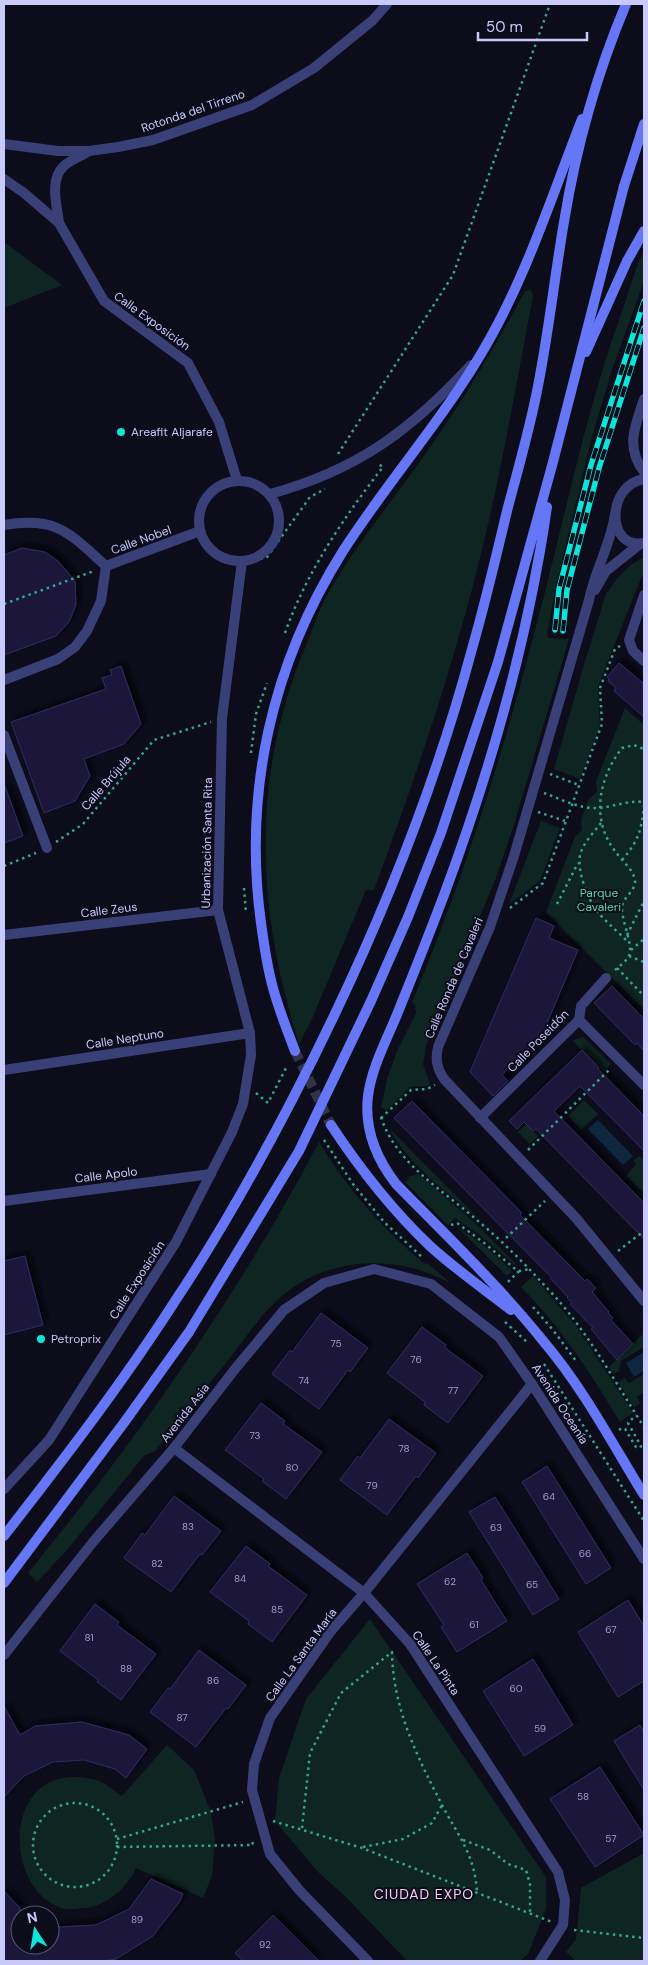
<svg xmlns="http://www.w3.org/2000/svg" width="648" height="1965" font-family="'DM Sans',sans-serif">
<defs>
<filter id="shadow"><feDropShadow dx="4.5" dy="-4.5" stdDeviation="2.5" flood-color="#0009"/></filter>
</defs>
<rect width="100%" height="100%" fill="#0c0c1b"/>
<!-- green -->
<g fill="#0f2521">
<polygon points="4,242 62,285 4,308"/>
<path d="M 644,250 L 644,281 L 613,367 L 593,433 L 556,585 L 547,635 L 548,638 L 569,639 L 513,828 L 496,878 L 426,1046 L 423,1064 L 430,1084 L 428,1086 L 410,1087 L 386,1111 L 381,1107 L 387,1079 L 397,1051 L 416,1013 L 415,1005 L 412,1002 C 463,880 503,754 536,626 C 564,522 584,418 620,317 C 628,295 634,271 644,250 Z"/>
<path d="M 531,290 L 533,296 C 516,385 501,475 479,562 C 451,674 414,782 374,890 L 366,890 L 312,1019 L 299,1044 C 256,908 250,776 307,643 C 314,626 320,606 330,590 C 359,540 397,495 430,447 C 465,398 496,345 525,291 Z"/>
<polygon points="644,557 644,571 598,686 600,726 580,779 554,769 582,671 606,594 618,577 632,564"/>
<polygon points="625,708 644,725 644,1010 546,912 575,837 582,830 581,820 589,799 597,792 596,782"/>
<polygon points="541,821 560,828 540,881 509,904"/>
<polygon points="583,1037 611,1064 603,1072 573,1041 578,1038"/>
<polygon points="584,1100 598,1114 581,1130 568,1116"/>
<polygon points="526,1124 538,1136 530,1144 518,1132"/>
<path d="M 389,1128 L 480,1220 C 447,1192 410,1167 389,1128 Z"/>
<path d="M 319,1142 C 350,1192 380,1226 425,1264 L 427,1263 L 451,1283 C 437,1277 423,1270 408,1267 C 364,1257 313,1267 280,1298 C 260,1315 245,1339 229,1359 C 204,1390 180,1421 155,1451 L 144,1456 L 67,1550 L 37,1582 L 28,1573 C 57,1537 86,1501 114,1463 C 190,1361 260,1254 319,1142 Z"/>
<polygon points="639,1156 644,1161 644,1194 626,1176 636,1164 633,1161"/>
<polygon points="418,1174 475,1223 518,1266 515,1265 476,1232 455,1218 448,1225 405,1182 409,1179 408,1177"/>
<path d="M 458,1228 C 478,1239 495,1254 512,1271 L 508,1275 L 506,1275 Z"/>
<path d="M 533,1276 L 576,1326 L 633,1413 L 620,1422 C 591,1374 561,1327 521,1287 Z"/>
<polygon points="643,1334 644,1347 621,1361 619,1371 613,1374 609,1367"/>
<polygon points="644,1374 644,1392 637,1397 640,1403 634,1407 618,1382 625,1378 629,1383"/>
<polygon points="370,1619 546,1877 546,1909 528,1954 520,1961 407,1961 347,1898 317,1871 275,1821 279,1778 306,1699"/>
<path d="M 167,1745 L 194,1770 L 211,1812 L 215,1839 L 212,1876 L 203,1898 L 136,1868 C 127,1888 107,1906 84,1908 C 78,1908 71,1910 65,1909 C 0,1893 0,1755 96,1780 C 105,1782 114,1791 122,1796 Z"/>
<polygon points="644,1853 644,1961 576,1961 566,1952 576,1939 581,1888"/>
</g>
<!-- water -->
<g fill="#0e273d">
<polygon points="598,1120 633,1156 623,1165 588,1129"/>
<polygon points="644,1352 644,1371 634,1377 626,1363"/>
</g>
<!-- building -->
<g fill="#1b193b" stroke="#2f2c66" filter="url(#shadow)">
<polygon points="22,548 45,552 58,561 75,581 76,605 69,622 56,636 4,655 4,555"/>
<polygon points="619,663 644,684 644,717 614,691 616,688 608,681 609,679 607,677"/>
<polygon points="121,666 141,724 124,744 84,759 90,776 75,801 44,813 11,722 106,689 102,678 112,675 110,670"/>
<polygon points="4,786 5,786 23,836 4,843"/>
<polygon points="536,918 554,926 549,938 578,950 542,1035 502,1075 508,1081 493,1096 470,1072"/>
<polygon points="612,986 644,1019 644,1051 637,1043 635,1045 594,1003"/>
<polygon points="582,1050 599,1068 598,1069 644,1116 644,1151 580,1086 554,1111 644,1203 644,1239 536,1129 533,1131 524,1122 517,1129 509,1121"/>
<polygon points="412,1101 522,1213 520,1215 585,1281 587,1279 596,1288 592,1292 609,1312 608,1313 613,1318 611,1320 633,1344 617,1360 591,1329 593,1328 570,1304 572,1303 567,1298 568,1297 550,1278 551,1277 394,1118"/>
<polygon points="25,1256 43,1325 4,1335 4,1261"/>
<polygon points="321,1313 368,1348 350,1372 348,1370 319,1409 272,1374 290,1350 292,1352"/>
<polygon points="422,1327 446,1345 444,1347 483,1376 448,1423 424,1405 425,1402 387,1373"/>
<polygon points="261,1403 285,1421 283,1424 322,1452 286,1499 262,1481 264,1479 225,1450"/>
<polygon points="389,1419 436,1453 418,1478 416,1476 387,1515 340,1480 358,1456 360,1458"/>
<polygon points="547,1466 611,1568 586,1584 522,1482"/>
<polygon points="174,1496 221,1531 202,1555 200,1554 171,1592 124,1558 142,1533 145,1535"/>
<polygon points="495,1497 559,1599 533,1615 469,1512"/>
<polygon points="246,1546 270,1564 268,1566 307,1595 272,1642 248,1624 249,1621 210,1592"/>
<polygon points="467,1553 483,1578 481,1580 507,1621 457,1652 441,1627 444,1625 417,1584"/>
<polygon points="628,1600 644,1626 644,1681 618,1697 578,1632"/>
<polygon points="95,1604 119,1622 117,1625 156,1654 121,1700 97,1682 98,1680 60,1651"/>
<polygon points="199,1650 246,1685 228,1709 226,1708 196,1747 150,1712 168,1688 170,1689"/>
<polygon points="533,1659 573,1725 524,1756 483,1691"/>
<polygon points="4,1706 20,1735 35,1726 82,1722 129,1735 147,1749 126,1778 115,1769 84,1760 53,1762 24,1776 4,1797"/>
<polygon points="640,1725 644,1732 644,1790 614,1741"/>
<polygon points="600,1767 644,1835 595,1867 550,1799"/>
<polygon points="151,1879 183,1894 180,1901 153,1936 116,1959 103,1961 4,1961 4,1891 20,1908 20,1945 50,1945 50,1924 59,1927 96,1925 129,1909"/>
<polygon points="273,1915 319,1961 243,1961 235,1953"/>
</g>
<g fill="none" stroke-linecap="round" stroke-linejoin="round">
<!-- secondary-tunnel -->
<polyline stroke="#323248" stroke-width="10" stroke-dasharray="10 5" stroke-linecap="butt" points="295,1051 331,1125"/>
<!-- path -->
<g stroke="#33a68f" stroke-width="2.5" stroke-dasharray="2.5 4" stroke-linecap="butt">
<polyline points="338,454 453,275 550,4"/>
<polyline points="254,561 267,557 310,497 325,489"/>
<polyline points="4,604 94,571"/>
<path d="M 285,633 C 306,573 344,517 383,467 L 377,463"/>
<polyline points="251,753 256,714 267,683"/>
<polyline points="550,774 579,785"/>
<path d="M 544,793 C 561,799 579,809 597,808 C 614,807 627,800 644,802"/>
<polyline points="538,812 565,821"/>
<path d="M 601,823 C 594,832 585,841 581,852 C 575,867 588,900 597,911 C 606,922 618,932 628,942"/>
<polyline points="56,842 83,824 154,740 211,722"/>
<path d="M 622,860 C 639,840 641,831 644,806"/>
<polyline points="4,866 36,853"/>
<polyline points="244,888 246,913"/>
<polyline points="557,904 578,863"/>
<polyline points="510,908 543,883 602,724 600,688 615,649 620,646"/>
<polyline points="627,935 644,901"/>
<polyline points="631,950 644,939"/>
<polyline points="629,956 644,962"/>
<polyline points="617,968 644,996"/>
<path d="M 615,970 C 620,966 626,961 629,956 C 634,946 621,920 622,907 C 623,897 636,891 635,880 C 633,869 621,860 615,851 C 591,820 598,779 622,748 L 634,745 L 644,749"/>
<polyline points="256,1093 268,1103 286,1068"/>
<path d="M 381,1117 C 396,1164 443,1190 478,1221 C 502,1241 525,1264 546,1287 C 586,1328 613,1379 644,1427"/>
<polyline points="381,1118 411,1090 427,1089 435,1085"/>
<polyline points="324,1140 353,1184 384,1222 422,1257"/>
<polyline points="528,1150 611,1068"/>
<polyline points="451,1225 457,1223 483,1242 514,1268 519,1271 530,1269"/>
<polyline points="506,1238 545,1201"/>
<polyline points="618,1251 644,1231"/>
<polyline points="508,1282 519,1271"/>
<polyline points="533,1307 553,1330 576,1361"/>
<polyline points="505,1322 527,1342"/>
<polyline points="544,1364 644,1521"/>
<polyline points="619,1430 622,1428 625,1429 636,1447 640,1448 641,1446 628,1423 636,1415"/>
<circle cx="75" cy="1845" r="42"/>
<polyline points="273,1821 362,1848 552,1922"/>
<path d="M 302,1828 L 310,1753 L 341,1693 L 392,1652 C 393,1708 416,1754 441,1803 C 458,1836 475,1854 477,1893"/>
<polyline points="117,1839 243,1802"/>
<polyline points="463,1840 490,1850 508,1864 526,1870 530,1884 530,1914"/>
<polyline points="117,1847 253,1845 252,1840"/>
<polyline points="363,1847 403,1839 432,1823 442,1805"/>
<polyline points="574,1930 644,1938"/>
</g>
<!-- street -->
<g stroke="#394078" stroke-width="10">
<polyline points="4,144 58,151 89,151 118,147 153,140 252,105 314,68 373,20 387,4"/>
<polyline points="4,179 24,193 59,223 104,301 188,363 219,422 237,480"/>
<path d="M 59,223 C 57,206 49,179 64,166 C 70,160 81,156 88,152"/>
<path d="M 644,399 C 635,426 625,447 644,472"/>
<path d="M 644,479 C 606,485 606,550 644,543"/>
<circle cx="239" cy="521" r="40"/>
<path d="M 270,494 C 358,470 411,430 471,365"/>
<path d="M 615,514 C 611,544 595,570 589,600 L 514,856 L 490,927 L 438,1047 C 435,1060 437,1068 444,1079 L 576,1218 L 644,1301"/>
<path d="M 4,525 C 57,516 69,533 106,566"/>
<polyline points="106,566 200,531"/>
<polyline points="595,590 606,571 640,544"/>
<polyline points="644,595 629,640 633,651 644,661"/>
<polyline points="4,680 58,659 75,647 87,631 101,601 106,566"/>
<polyline points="4,735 47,848"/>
<polyline points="4,935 218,910"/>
<polyline points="579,1020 644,1085"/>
<polyline points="4,1070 250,1033"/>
<polyline points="480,1118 579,1020 581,1006 606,978"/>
<polyline points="4,1201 211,1174"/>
<polyline points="174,1448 364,1593 410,1644 558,1872 565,1900 563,1925 540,1961"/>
<polyline points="4,1489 49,1440 176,1242 232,1132 243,1104 251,1055 250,1033 218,910 222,718 242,561"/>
<polyline points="4,1655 93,1542 174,1448 235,1369 284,1310 324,1283 374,1269 431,1284 499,1337 532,1384 644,1559"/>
<polyline points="368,1961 300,1891 270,1854 252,1790 254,1764 270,1718 331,1631 364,1593 532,1384"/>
</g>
<!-- secondary -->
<g stroke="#6577f7" stroke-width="10">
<polyline points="586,352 627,261 644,231"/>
<path d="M 547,507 C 528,640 491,769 444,895 C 430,932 415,970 400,1007 C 389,1036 372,1065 368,1096 C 364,1129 376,1158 396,1184 C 446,1235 499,1286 544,1342 C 583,1388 612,1443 644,1495"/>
<path d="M 295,1051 C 287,1030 279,1010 273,988 C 267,967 264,945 261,923 C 243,791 272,664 343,551 C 386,484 440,423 481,354 C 525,281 551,198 582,119"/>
<path d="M 331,1125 C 360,1169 391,1209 430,1246 C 455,1269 484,1289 511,1310"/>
<path d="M 4,1536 C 64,1459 124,1381 177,1298 C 219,1235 256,1169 291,1102 C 366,958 430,806 472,649 C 485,604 496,557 507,511 C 517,473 528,435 536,396 C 548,339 554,280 564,222 C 576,148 597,73 626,4"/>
<polyline points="4,1583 126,1420 189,1332 299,1151 371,1001 408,917 441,833 498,662 553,462 624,186 644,124"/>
</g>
<defs>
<g id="rail">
<polyline points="555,630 559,589 591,465 644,301"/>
<polyline points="563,631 567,590 599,468 644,328"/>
</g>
</defs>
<!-- rail casing -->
<use href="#rail" stroke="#0ce5db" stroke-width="5.5"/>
<!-- rail -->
<use href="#rail" stroke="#0c0c1b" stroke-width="4" stroke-dasharray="11" stroke-linecap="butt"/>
</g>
<!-- markers -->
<g fill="#0ce5db" stroke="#0c0c1b" stroke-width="2">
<circle cx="121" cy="432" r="5"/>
<circle cx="41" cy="1339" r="5"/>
</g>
<g text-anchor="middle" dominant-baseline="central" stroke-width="4" stroke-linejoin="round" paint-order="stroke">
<!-- number labels -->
<g font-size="10" fill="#9e9ecc">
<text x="336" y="1343">75</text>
<text x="416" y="1359">76</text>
<text x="304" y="1380">74</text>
<text x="453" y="1390">77</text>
<text x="255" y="1435">73</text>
<text x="404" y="1448">78</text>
<text x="292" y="1467">80</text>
<text x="372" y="1485">79</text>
<text x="549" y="1496">64</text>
<text x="188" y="1526">83</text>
<text x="496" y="1527">63</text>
<text x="585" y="1553">66</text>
<text x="157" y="1563">82</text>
<text x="240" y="1578">84</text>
<text x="450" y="1581">62</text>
<text x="532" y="1584">65</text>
<text x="277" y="1609">85</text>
<text x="474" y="1624">61</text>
<text x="611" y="1629">67</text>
<text x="89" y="1637">81</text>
<text x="126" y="1668">88</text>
<text x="213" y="1680">86</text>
<text x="516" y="1688">60</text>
<text x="182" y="1717">87</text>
<text x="540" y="1728">59</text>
<text x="583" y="1796">58</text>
<text x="611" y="1838">57</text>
<text x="137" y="1919">89</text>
<text x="265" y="1944">92</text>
</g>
<!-- street labels -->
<g font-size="12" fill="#c9cafc" stroke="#0c0c1b">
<text transform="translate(193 111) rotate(-19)">Rotonda del Tirreno</text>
<text transform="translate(152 321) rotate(36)">Calle Exposición</text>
<text transform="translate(141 540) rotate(-20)">Calle Nobel</text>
<text transform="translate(106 783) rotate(-49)">Calle Brújula</text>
<text transform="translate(207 843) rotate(-89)">Urbanización Santa Rita</text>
<text transform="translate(109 910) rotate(-7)">Calle Zeus</text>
<text transform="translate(454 978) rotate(-67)">Calle Ronda de Cavaleri</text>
<text transform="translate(125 1039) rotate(-9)">Calle Neptuno</text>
<text transform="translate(538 1041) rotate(-46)">Calle Poseidón</text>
<text transform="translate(106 1175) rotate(-7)">Calle Apolo</text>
<text transform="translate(137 1280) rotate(-57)">Calle Exposición</text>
<text transform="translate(560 1404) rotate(57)">Avenida Oceanía</text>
<text transform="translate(185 1413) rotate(-52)">Avenida Asia</text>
<text transform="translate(301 1655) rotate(-54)">Calle La Santa María</text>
<text transform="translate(436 1663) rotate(56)">Calle La Pinta</text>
</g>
<!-- poi labels -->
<g font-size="12" fill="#c9cafc" stroke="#0c0c1b" text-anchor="start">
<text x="131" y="432">Areafit Aljarafe</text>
<text x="51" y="1339">Petroprix</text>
</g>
<!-- park labels -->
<g font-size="12" fill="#5ad7a6" stroke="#0c0c1b">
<text x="599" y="893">Parque<tspan x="599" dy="14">Cavaleri</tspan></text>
</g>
<!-- neighbourhood labels -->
<g font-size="14" letter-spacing="1" fill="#fccbf1" stroke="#0c0c1b">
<text x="424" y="1894">CIUDAD EXPO</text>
</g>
</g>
<!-- border -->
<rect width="648" height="1965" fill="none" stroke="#c9cafc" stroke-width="10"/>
<!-- north arrow -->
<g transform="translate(35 1930) rotate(348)"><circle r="24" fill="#0c0c1b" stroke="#585875"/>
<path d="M0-4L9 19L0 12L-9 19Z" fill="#0ce5db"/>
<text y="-8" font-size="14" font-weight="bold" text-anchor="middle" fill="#c9cafc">N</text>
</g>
<!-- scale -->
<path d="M478 32v8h109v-8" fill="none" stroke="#c9cafc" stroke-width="2.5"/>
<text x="486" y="32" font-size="15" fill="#c9cafc" stroke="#0c0c1b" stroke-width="4" paint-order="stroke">50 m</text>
</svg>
